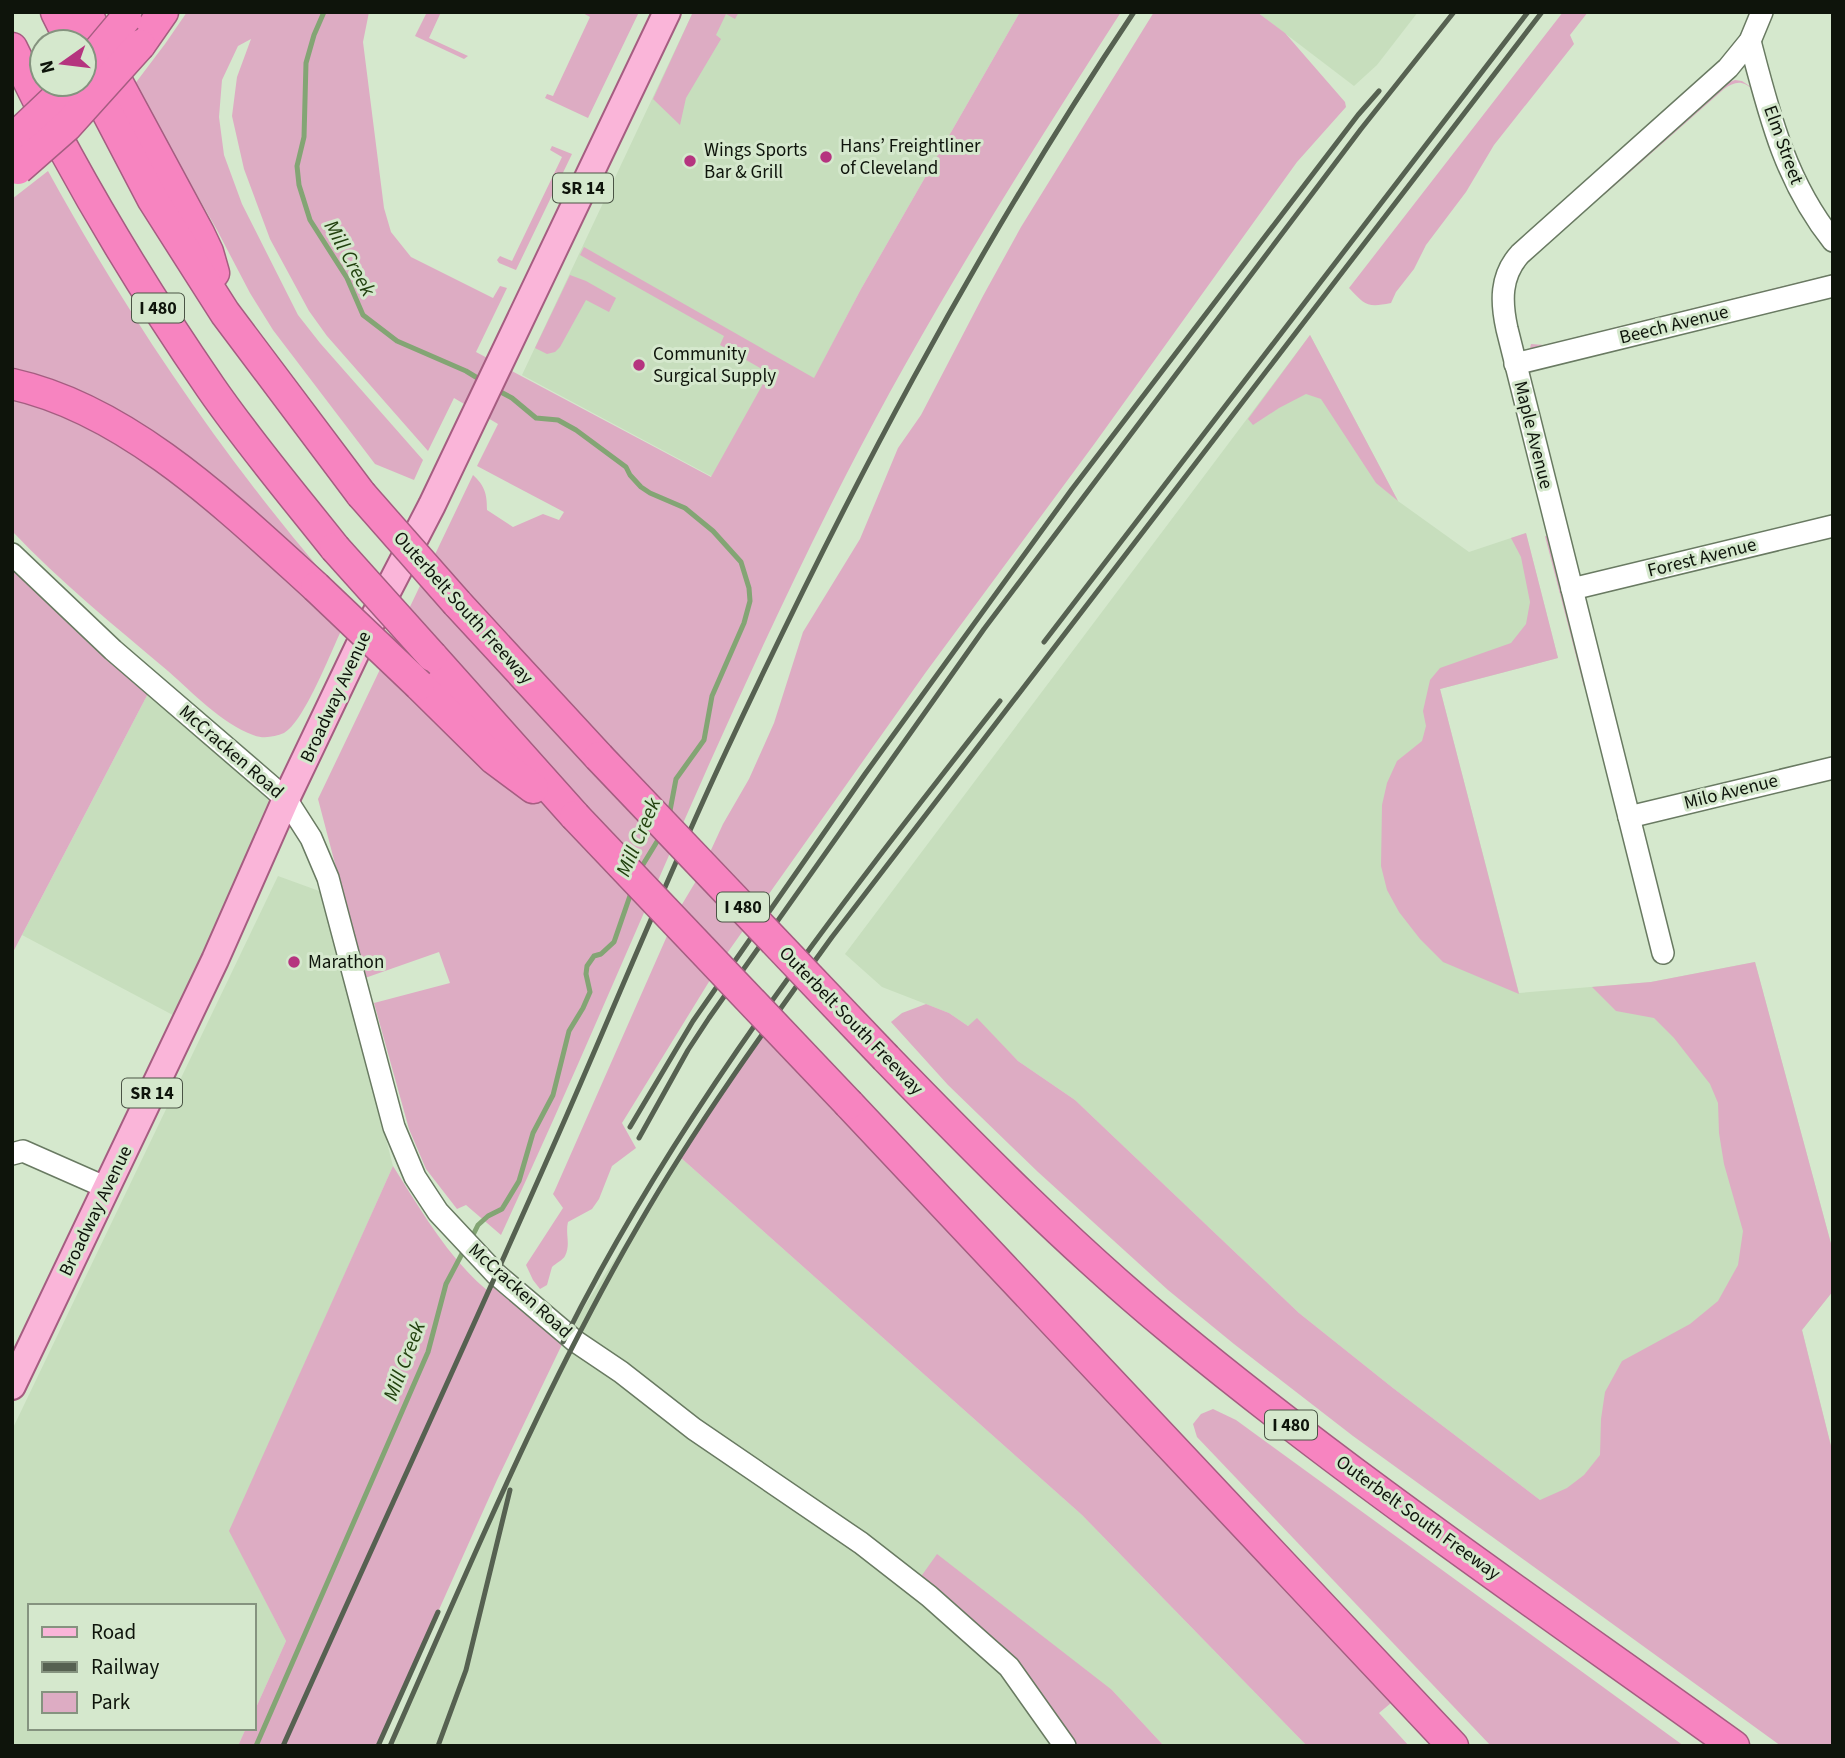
<svg xmlns="http://www.w3.org/2000/svg" width="1845" height="1758" font-family="'Source Sans 3',sans-serif">
<rect width="100%" height="100%" fill="#d5e8cd"/>
<!-- built -->
<g fill="#c7debd">
<polygon points="693,12 1020,12 861,289 752,498 522,375"/>
<polygon points="1257,12 1418,12 1377,65 1354,86"/>
<polygon points="1310,335 1398,501 1469,552 1526,533 1558,658 1440,689 1519,993 1651,982 1755,962 1833,1251 1833,1291 1802,1330 1833,1454 1540,1500 1393,1388 1299,1313 1075,1100 1018,1061 977,1019 968,1026 949,1013 882,987 845,954"/>
<polygon points="153,684 286,799 186,1022 22,935"/>
<polygon points="278,876 322,892 393,1166 230,1531 286,1641 254,1712 254,1606 30,1606 30,1728 246,1728 238,1746 12,1746 12,1430"/>
<polygon points="680,1157 1082,1515 1307,1746 1164,1746 1112,1690 1009,1667 1065,1746 390,1746 502,1490 575,1341 567,1334"/>
</g>
<!-- green -->
<g fill="#ddacc3">
<path d="M 187,12 L 369,12 L 363,42 L 384,208 L 391,232 L 411,257 L 493,298 L 500,286 L 507,288 L 476,352 L 711,477 L 769,373 L 720,345 L 724,336 L 580,255 L 584,247 L 814,378 L 861,289 L 1020,12 L 1121,12 C 1024,163 928,315 846,475 C 719,723 618,983 501,1235 L 466,1205 L 457,1209 L 426,1169 L 409,1129 L 374,1003 L 450,983 L 439,952 L 365,978 L 318,799 L 473,475 C 485,486 487,494 487,510 L 513,527 L 543,514 L 559,520 L 564,512 L 477,466 L 498,424 L 454,398 L 428,451 L 327,336 L 309,311 L 270,239 L 244,169 L 232,116 L 237,77 L 251,39 L 238,46 L 222,80 L 219,117 L 224,155 L 242,204 L 298,315 L 320,343 L 423,460 L 414,480 L 375,464 L 273,330 L 250,293 L 217,230 L 134,85 L 165,44 Z"/>
<polygon points="427,12 441,12 429,38 468,56 464,59 415,36"/>
<polygon points="581,12 639,12 588,118 545,98 547,94 553,96 590,17"/>
<polygon points="693,12 739,12 735,19 726,14 716,35 721,39 686,98 680,125 653,99"/>
<path d="M 1154,12 L 1257,12 L 1285,33 L 1345,102 L 1346,107 L 1297,162 L 1095,443 L 926,672 L 723,959 L 622,1123 L 636,1148 L 612,1166 L 599,1199 L 592,1209 L 568,1222 C 565,1234 571,1244 565,1256 C 563,1260 556,1263 552,1267 L 547,1285 L 540,1289 L 533,1280 L 526,1265 L 563,1208 L 553,1194 L 555,1190 L 678,911 L 699,876 L 723,824 L 749,779 L 774,723 L 803,632 L 860,539 L 898,448 L 921,415 L 983,296 L 1021,227 Z"/>
<path d="M 1563,12 L 1588,12 L 1570,35 L 1574,44 L 1494,145 L 1466,192 L 1426,245 L 1414,269 L 1396,292 L 1391,303 C 1367,308 1365,305 1349,288 Z"/>
<path d="M 1735,80 L 1742,81 L 1754,89 L 1753,90 C 1743,80 1735,81 1724,89 L 1604,195 L 1609,185 L 1725,84 Z"/>
<polygon points="552,146 572,154 516,270 499,263 497,260 500,256 512,261 562,157 550,150"/>
<path d="M 48,171 C 125,311 214,444 317,566 L 312,565 L 12,375 L 12,199 Z"/>
<polygon points="1833,274 1833,277 1539,348 1530,348 1531,344 1544,345"/>
<polygon points="570,275 586,281 616,298 609,312 586,300 560,347 555,352 547,354 535,348"/>
<polygon points="1310,335 1398,501 1376,483 1321,399 1306,394 1279,408 1253,425 1248,419"/>
<path d="M 12,399 C 144,437 243,541 341,631 C 330,654 304,722 284,733 C 274,737 263,739 253,735 C 221,723 193,693 168,671 C 115,626 60,582 12,531 Z"/>
<polygon points="1526,533 1558,658 1440,689 1519,994 1443,962 1420,939 1399,912 1387,890 1381,866 1382,805 1387,783 1397,761 1422,741 1426,726 1423,711 1430,680 1440,668 1511,643 1526,624 1530,602 1521,557 1511,538"/>
<polygon points="1545,536 1549,537 1587,686 1584,687"/>
<polygon points="12,554 153,684 12,954"/>
<polygon points="1755,962 1833,1251 1833,1291 1802,1330 1833,1454 1833,1746 1781,1746 1353,1436 1234,1344 1168,1290 1038,1172 948,1085 891,1022 902,1013 926,1004 949,1013 968,1026 977,1018 1018,1061 1075,1100 1299,1313 1393,1388 1540,1500 1567,1488 1584,1475 1600,1455 1601,1419 1605,1392 1622,1361 1690,1324 1718,1301 1738,1265 1743,1231 1724,1164 1719,1133 1718,1103 1710,1084 1674,1038 1654,1018 1616,1011 1592,987 1651,982"/>
<polygon points="772,1020 1403,1693 1379,1713 1409,1746 1307,1746 1082,1515 680,1157 725,1086"/>
<path d="M 393,1166 C 421,1210 448,1258 488,1291 L 496,1274 L 567,1334 L 497,1480 L 378,1746 L 238,1746 L 246,1728 L 254,1728 L 254,1712 L 286,1641 L 229,1531 Z"/>
<polygon points="1213,1409 1236,1420 1684,1746 1491,1746 1197,1437 1193,1424 1201,1414"/>
<polygon points="937,1554 1112,1690 1164,1746 1065,1746 1009,1667 915,1585"/>
</g>
<g fill="none" stroke-linecap="round" stroke-linejoin="round">
<!-- stream -->
<g stroke="#83a574" stroke-width="5">
<polyline points="324,12 314,35 306,63 304,137 297,166 299,185 310,220 347,278 363,315 397,341 466,371 484,382"/>
<polyline points="495,389 512,398 536,418 558,420 576,430 626,467 630,475 641,487 650,493 685,508 713,531 741,562 749,588 750,601 744,623 712,696 704,740 676,779 669,816"/>
<polyline points="639,871 661,835"/>
<polyline points="471,1239 478,1225 488,1216 502,1209 519,1181 533,1133 553,1095 569,1031 583,1008 590,992 586,974 587,966 594,956 601,954 614,942 632,890"/>
<polyline points="256,1746 428,1352 446,1284 464,1250"/>
</g>
<defs>
<g id="minor">
<path d="M 1750,41 C 1769,114 1785,181 1833,241"/>
<polyline points="1515,364 1833,286"/>
<polyline points="12,554 113,650 286,799 311,838 328,878 394,1127 415,1177 438,1212 496,1274 575,1341 621,1372 694,1429 861,1543 929,1596 1009,1667 1065,1746"/>
<polyline points="1572,589 1833,526"/>
<polyline points="1629,817 1833,768"/>
<path d="M 1663,953 L 1507,329 C 1501,302 1500,276 1520,254 L 1728,68 L 1750,41 L 1762,12"/>
<polyline points="12,1154 23,1151 107,1188"/>
</g>
<polyline id="major" points="12,1386 215,960 286,799 358,648 432,505 667,12"/>
<g id="highway">
<polyline points="56,12 71,42"/>
<polyline points="87,12 110,68 199,233 208,252 214,273"/>
<polyline points="140,45 163,12"/>
<path d="M 12,48 C 69,167 136,279 211,388 C 249,443 293,495 335,548"/>
<polyline points="86,72 153,200 225,313 361,494"/>
<path d="M 12,384 C 129,410 230,509 316,587"/>
<polyline points="457,603 599,757"/>
<polyline points="432,656 575,816"/>
<polyline points="419,685 494,759 533,788"/>
<path d="M 886,1058 C 978,1153 1071,1247 1173,1331 C 1352,1479 1545,1610 1734,1746"/>
<polyline points="849,1104 1453,1746"/>
</g>
</defs>
<!-- minor casing -->
<use href="#minor" stroke="#697a62" stroke-width="24"/>
<!-- major casing -->
<use href="#major" stroke="#a55d81" stroke-width="30"/>
<!-- highway casing -->
<use href="#highway" stroke="#a55d81" stroke-width="33"/>
<!-- minor -->
<use href="#minor" stroke="#fff" stroke-width="21"/>
<!-- major -->
<use href="#major" stroke="#fab5d9" stroke-width="26"/>
<!-- highway -->
<use href="#highway" stroke="#f784c0" stroke-width="30"/>
<!-- rail -->
<g stroke="#566151" stroke-width="5">
<polyline points="1044,642 1528,12"/>
<polyline points="630,1127 693,1021 865,774 1072,489 1358,115 1379,91"/>
<polyline points="639,1138 688,1050 709,1018 984,629 1361,129 1454,12"/>
<path d="M 563,1342 C 679,1109 840,905 1000,701"/>
<path d="M 283,1746 C 377,1536 474,1327 566,1117 C 618,998 667,878 722,760 C 842,502 975,249 1134,12"/>
<polyline points="378,1746 438,1612"/>
<path d="M 390,1746 C 468,1570 541,1393 638,1226 C 696,1125 764,1031 832,937 L 1542,12"/>
<polyline points="438,1746 466,1670 510,1490"/>
</g>
<defs>
<g id="highway-bridge">
<polyline points="84,68 126,18"/>
<polyline points="12,140 71,84"/>
<polyline points="18,169 67,126 140,45"/>
<polyline points="361,494 457,603"/>
<polyline points="335,548 432,656"/>
<polyline points="316,587 419,685"/>
<polyline points="599,757 886,1058"/>
<polyline points="575,816 849,1104"/>
</g>
</defs>
<!-- highway-bridge casing -->
<use href="#highway-bridge" stroke="#a55d81" stroke-width="33" stroke-linecap="butt"/>
<!-- highway-bridge -->
<use href="#highway-bridge" stroke="#f784c0" stroke-width="30"/>
</g>
<!-- markers -->
<g fill="#b5347f" stroke="#d5e8cd" stroke-width="2.5">
<circle cx="826" cy="157" r="7"/>
<circle cx="690" cy="161" r="7"/>
<circle cx="639" cy="365" r="7"/>
<circle cx="294" cy="962" r="7"/>
</g>
<g text-anchor="middle" dominant-baseline="central" stroke-width="6" stroke-linejoin="round" paint-order="stroke">
<!-- shield labels -->
<g fill="#d5e8cd" stroke="#4a5445" stroke-width="2">
<rect x="553" y="173.5" width="60" height="29" rx="5"/>
<rect x="132" y="293.5" width="52" height="29" rx="5"/>
<rect x="717" y="892.5" width="52" height="29" rx="5"/>
<rect x="122" y="1078.5" width="60" height="29" rx="5"/>
<rect x="1265" y="1410.5" width="52" height="29" rx="5"/>
</g>
<g font-size="18" font-weight="bold" fill="#0e140b">
<text x="583" y="188">SR 14</text>
<text x="158" y="308">I 480</text>
<text x="743" y="907">I 480</text>
<text x="152" y="1093">SR 14</text>
<text x="1291" y="1425">I 480</text>
</g>
<!-- street labels -->
<g font-size="19" fill="#0e140b" stroke="#d5e8cd">
<text transform="translate(1783 145) rotate(70)">Elm Street</text>
<text transform="translate(1674 325) rotate(-14)">Beech Avenue</text>
<text transform="translate(1533 435) rotate(76)">Maple Avenue</text>
<text transform="translate(1702 558) rotate(-14)">Forest Avenue</text>
<text transform="translate(463 608) rotate(48)">Outerbelt South Freeway</text>
<text transform="translate(336 697) rotate(-65)">Broadway Avenue</text>
<text transform="translate(231 752) rotate(41)">McCracken Road</text>
<text transform="translate(1731 792) rotate(-14)">Milo Avenue</text>
<text transform="translate(851 1021) rotate(46)">Outerbelt South Freeway</text>
<text transform="translate(96 1211) rotate(-64)">Broadway Avenue</text>
<text transform="translate(520 1291) rotate(42)">McCracken Road</text>
<text transform="translate(1418 1518) rotate(36)">Outerbelt South Freeway</text>
</g>
<!-- poi labels -->
<g font-size="19" fill="#0e140b" stroke="#d5e8cd" text-anchor="start">
<text x="840" y="146">Hans’ Freightliner<tspan x="840" dy="22">of Cleveland</tspan></text>
<text x="704" y="150">Wings Sports<tspan x="704" dy="22">Bar &amp; Grill</tspan></text>
<text x="653" y="354">Community<tspan x="653" dy="22">Surgical Supply</tspan></text>
<text x="308" y="962">Marathon</text>
</g>
<!-- water labels -->
<g font-size="21" font-style="italic" fill="#21410e" stroke="#d5e8cd">
<text transform="translate(350 258) rotate(61)">Mill Creek</text>
<text transform="translate(638 837) rotate(-67)">Mill Creek</text>
<text transform="translate(404 1361) rotate(-69)">Mill Creek</text>
</g>
</g>
<!-- border -->
<rect width="1845" height="1758" fill="none" stroke="#0e140b" stroke-width="28"/>
<!-- legend -->
<rect x="28" y="1604" width="228" height="126" fill="#d5e8cd" stroke="#85937f" stroke-width="2"/>
<rect x="42" y="1627" width="35" height="10" fill="#fab5d9" stroke="#85937f" stroke-width="2"/>
<text x="91" y="1639" font-size="21" fill="#0e140b">Road</text>
<rect x="42" y="1662" width="35" height="10" fill="#566151" stroke="#85937f" stroke-width="2"/>
<text x="91" y="1674" font-size="21" fill="#0e140b">Railway</text>
<rect x="42" y="1692" width="35" height="21" fill="#ddacc3" stroke="#85937f" stroke-width="2"/>
<text x="91" y="1709" font-size="21" fill="#0e140b">Park</text>
<!-- north arrow -->
<g transform="translate(63 63) rotate(256)"><circle r="33" fill="#d5e8cd" stroke="#85937f" stroke-width="2"/>
<path d="M0-5L12 26L0 18L-12 26Z" fill="#b5347f"/>
<text y="-10" font-size="19" font-weight="bold" text-anchor="middle" fill="#0e140b">N</text>
</g>
</svg>
